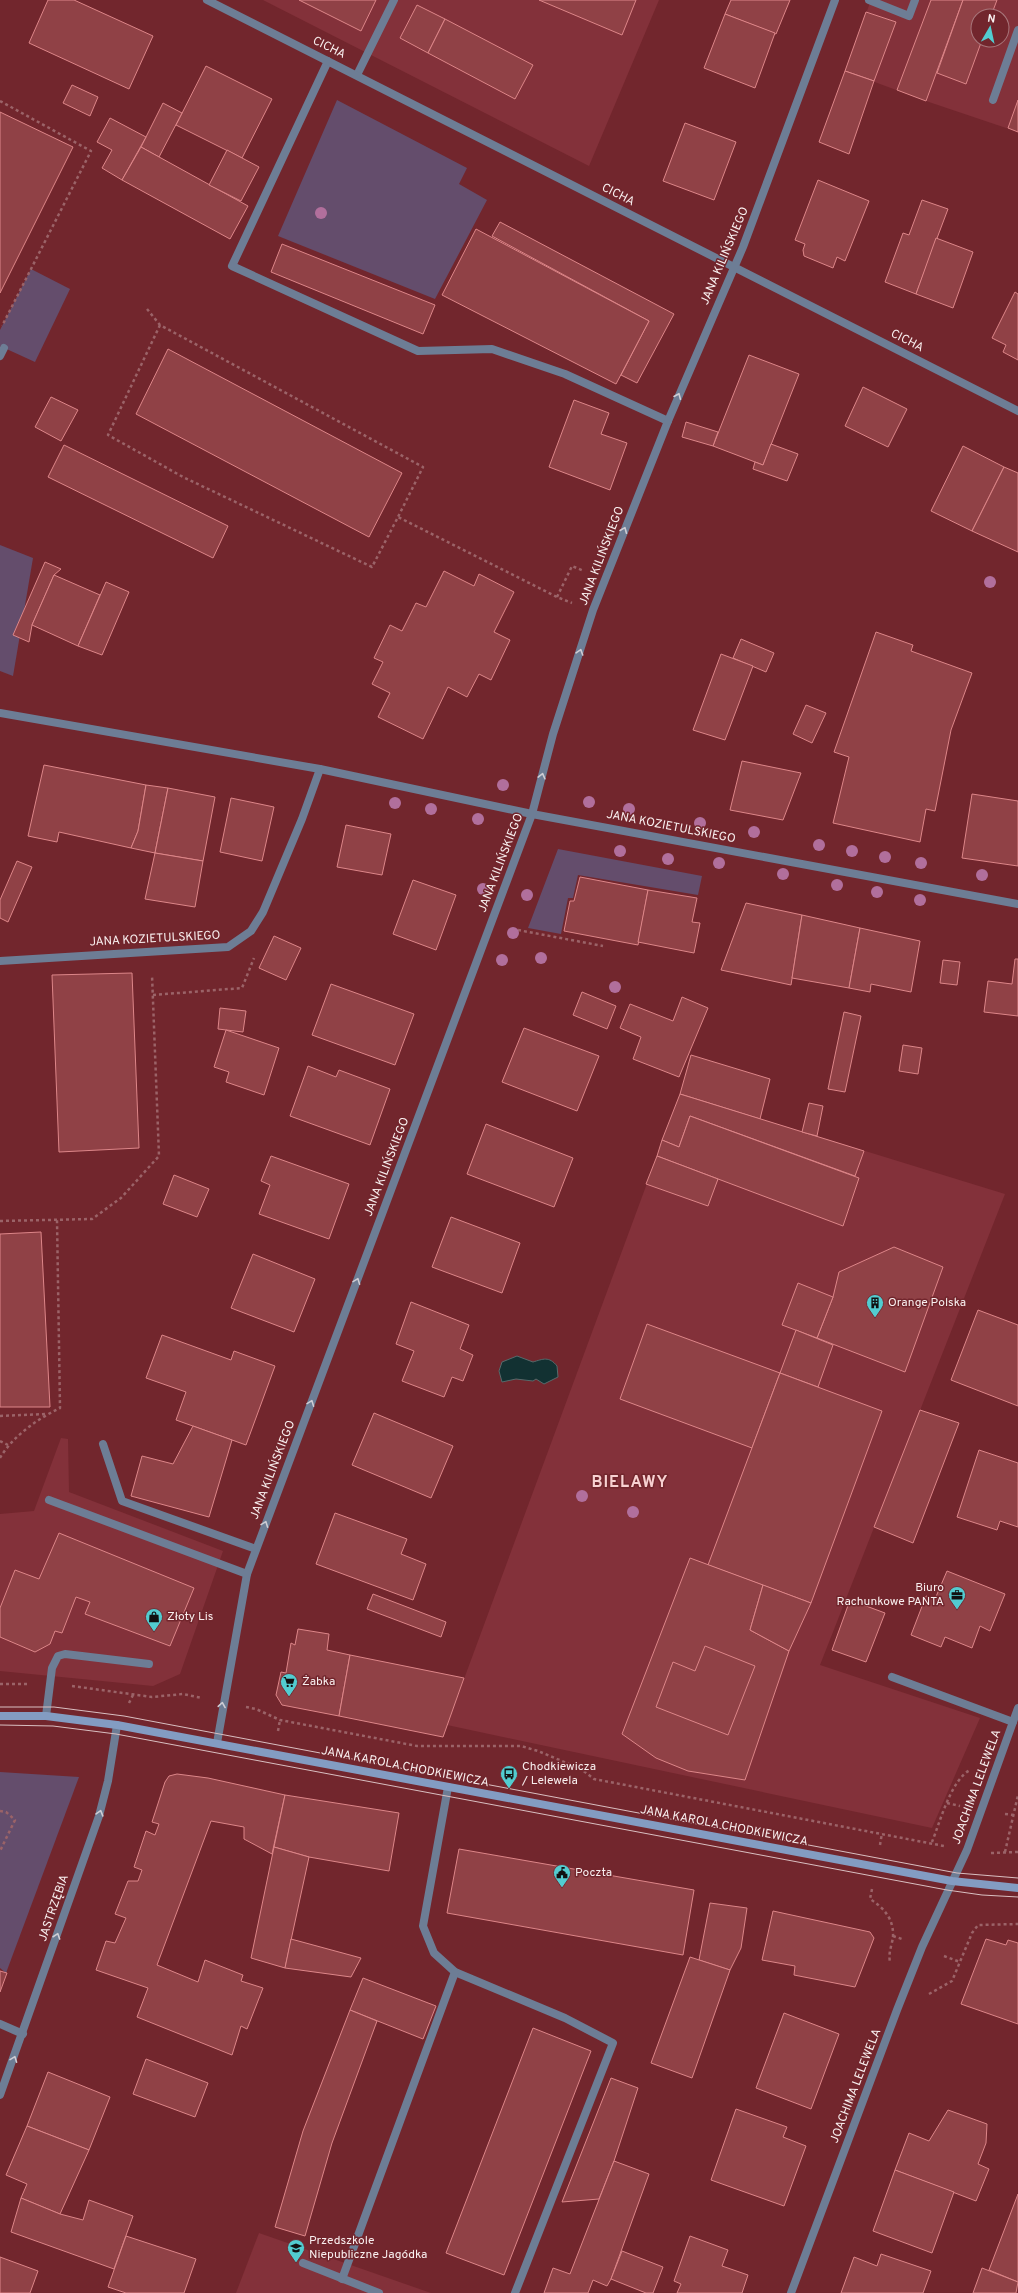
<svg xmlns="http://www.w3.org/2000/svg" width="1018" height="2293" font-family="Overpass,sans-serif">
<rect width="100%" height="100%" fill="#72262d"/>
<!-- built -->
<g fill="#83313a" fill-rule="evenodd">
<polygon points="263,0 659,0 589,166"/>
<path d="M 871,0 L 1018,0 L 1018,132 L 926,101 L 845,71 ZM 978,16 L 1002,16 L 1002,40 L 978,40 Z"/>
<polygon points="680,1094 1005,1194 820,1665 980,1718 932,1828 447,1725"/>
<polygon points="61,1438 68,1439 69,1492 223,1551 180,1674 153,1686 0,1671 0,1514 34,1511"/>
<polygon points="259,2233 431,2293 236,2293"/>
</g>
<!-- green -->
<g fill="#644d6c">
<polygon points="337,100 467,168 459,184 487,200 435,299 278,236"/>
<polygon points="31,269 70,289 35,362 0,346 0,330"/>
<polygon points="0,545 33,558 13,676 0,671"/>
<polygon points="558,849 702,876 698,895 578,875 573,898 568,898 561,934 528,928"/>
<polygon points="0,1772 79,1777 6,1973 0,1968"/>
</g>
<!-- water -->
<path fill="#123132" stroke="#576a6b" d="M 517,1356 L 533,1362 C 543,1359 549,1356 557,1366 L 558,1377 L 544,1384 L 536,1379 L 533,1381 L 516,1379 L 502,1382 L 499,1371 L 502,1362 Z"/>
<!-- building -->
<g fill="#904146" stroke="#dd8689">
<polygon points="48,0 74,0 153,36 129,89 29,43"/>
<polygon points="299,0 376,0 361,31"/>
<polygon points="539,0 636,0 622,35"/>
<polygon points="731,0 790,0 776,34 725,14"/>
<polygon points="931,0 963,0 926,101 897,90"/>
<polygon points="963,0 997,0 991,16 978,16 978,40 982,40 966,84 937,73"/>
<polygon points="417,5 445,19 428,53 400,38"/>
<polygon points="866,12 896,22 874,81 845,71"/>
<polygon points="725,14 775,33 755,88 704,68"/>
<polygon points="445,19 533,65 515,99 428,53"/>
<polygon points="206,66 272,99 242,158 176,125"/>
<polygon points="845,71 874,81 849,154 819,142"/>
<polygon points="72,85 98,97 90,116 63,103"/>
<polygon points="1018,100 1018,132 1008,128"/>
<polygon points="163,103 182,113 159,157 141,147"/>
<polygon points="0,112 73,147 0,293"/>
<polygon points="110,118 146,137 122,180 102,168 112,150 97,142"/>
<polygon points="685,123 736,142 714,200 663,181"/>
<polygon points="141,147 248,206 230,239 122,180"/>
<polygon points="227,150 259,167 241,201 209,185"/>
<polygon points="818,180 869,201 845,261 837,257 833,268 804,256 803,250 805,244 795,240"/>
<polygon points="922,200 948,209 916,294 885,282 903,233 909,235"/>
<polygon points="500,222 674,314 637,383 621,375 649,321 492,236"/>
<polygon points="476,229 649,321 616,384 442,295"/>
<polygon points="936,238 973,252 953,308 916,294"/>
<polygon points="282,244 435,305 423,334 271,272"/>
<polygon points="1015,292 1018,294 1018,360 1003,352 1006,345 992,338"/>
<polygon points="168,349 402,473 369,537 136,414"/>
<polygon points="749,355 799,374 763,465 713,446"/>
<polygon points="863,387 907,409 888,447 845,426"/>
<polygon points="51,397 78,410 61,441 35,427"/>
<polygon points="574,400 609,413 601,434 627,443 610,490 549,467"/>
<polygon points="686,422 718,432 713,446 682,437"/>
<polygon points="771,444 798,454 787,481 753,469 755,462 763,465"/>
<polygon points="64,445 228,526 213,558 48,477"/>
<polygon points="963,446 1004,467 972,531 931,511"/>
<polygon points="1004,467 1018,473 1018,552 972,531"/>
<polygon points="45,562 61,569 54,575 32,625 29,642 13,635"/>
<polygon points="444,571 474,586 479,574 514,592 494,632 510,640 491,680 479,674 467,697 448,687 423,739 378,717 390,693 372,684 383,662 374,658 390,625 402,631 416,603 426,607"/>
<polygon points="54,575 100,595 78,646 32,625"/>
<polygon points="106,582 129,592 102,655 78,646"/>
<polygon points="876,632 913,645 911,651 972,673 951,730 935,811 926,809 920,842 833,823 849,757 834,752"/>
<polygon points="741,639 774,653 766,672 733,658"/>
<polygon points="721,654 753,666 725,740 693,730"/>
<polygon points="806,705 826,713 812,743 793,734"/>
<polygon points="742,761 801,773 783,820 730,810"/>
<polygon points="44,765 146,785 138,831 131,848 59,832 57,842 28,836"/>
<polygon points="146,785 168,788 155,853 131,848 138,831"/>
<polygon points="168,788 215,797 203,861 155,853"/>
<polygon points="972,794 1018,801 1018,866 962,858"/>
<polygon points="231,798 274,807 262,861 220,852"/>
<polygon points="346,825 391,834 382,875 337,867"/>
<polygon points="155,853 203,861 195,907 145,899"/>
<polygon points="17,861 32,867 8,922 0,918 0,900"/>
<polygon points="580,877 648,890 638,945 564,931 570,901 574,901"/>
<polygon points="413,880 456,895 436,950 393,934"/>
<polygon points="648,890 697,898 692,922 700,923 694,953 638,942"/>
<polygon points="746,903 802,915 791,985 721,970"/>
<polygon points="802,915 860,928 849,988 792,978"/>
<polygon points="860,928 920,941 911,992 871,984 870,992 849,988"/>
<polygon points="274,936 301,948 286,980 259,968"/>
<polygon points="1015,959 1018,959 1018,1016 984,1012 988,981 1012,984"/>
<polygon points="943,960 960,962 957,985 940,983"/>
<polygon points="132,973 139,1148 59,1152 52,975"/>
<polygon points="331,984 414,1014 395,1065 312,1035"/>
<polygon points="582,992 616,1006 607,1029 573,1015"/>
<polygon points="682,997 708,1008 679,1077 633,1059 641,1037 620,1028 630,1004 673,1021"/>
<polygon points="220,1008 246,1011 243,1032 218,1029"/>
<polygon points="844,1012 861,1016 845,1092 828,1089"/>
<polygon points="524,1028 599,1056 577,1111 502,1082"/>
<polygon points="226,1030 279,1048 264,1095 226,1082 229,1072 214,1067"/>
<polygon points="903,1045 922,1048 918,1074 899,1071"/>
<polygon points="691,1055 770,1079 760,1119 680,1094"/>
<polygon points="308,1066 336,1077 339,1070 390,1089 370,1145 290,1116"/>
<polygon points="680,1094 864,1151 855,1176 690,1116 679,1147 662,1140"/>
<polygon points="809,1103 823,1106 817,1136 802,1132"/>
<polygon points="690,1116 859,1178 843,1226 657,1156 662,1140 679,1147"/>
<polygon points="486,1124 573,1158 554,1207 467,1174"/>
<polygon points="271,1156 349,1184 329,1239 259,1214 270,1185 261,1181"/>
<polygon points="657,1156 718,1179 708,1206 646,1184"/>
<polygon points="174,1175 209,1189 197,1217 163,1204"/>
<polygon points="451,1217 520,1243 502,1293 432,1267"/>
<polygon points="41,1232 50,1407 0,1407 0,1234"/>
<polygon points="894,1247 943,1267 905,1372 817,1338 833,1297 839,1272"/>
<polygon points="253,1254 315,1279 294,1332 231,1308"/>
<polygon points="798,1283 833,1297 817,1338 782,1325"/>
<polygon points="411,1302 469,1325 460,1349 473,1355 463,1381 452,1377 444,1397 402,1381 414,1351 396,1344"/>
<polygon points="978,1310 1018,1325 1018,1406 951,1380"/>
<polygon points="647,1324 780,1373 752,1448 620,1399"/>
<polygon points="796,1330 833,1345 818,1387 780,1373"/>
<polygon points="162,1335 231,1360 234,1351 275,1366 246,1445 176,1420 186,1392 146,1378"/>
<polygon points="780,1373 882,1411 811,1603 708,1565"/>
<polygon points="920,1410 959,1423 913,1543 874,1527"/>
<polygon points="374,1413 453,1446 431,1498 352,1465"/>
<polygon points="193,1426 232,1440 209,1517 131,1496 142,1456 173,1464"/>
<polygon points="979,1450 1018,1463 1018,1527 1000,1521 997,1530 957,1517"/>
<polygon points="335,1513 407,1539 401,1554 426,1564 413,1600 316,1564"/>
<polygon points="59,1533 194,1588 170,1646 85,1614 90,1602 76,1597 62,1633 55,1631 50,1644 35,1652 0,1637 0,1608 15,1570 39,1579"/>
<polygon points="690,1558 763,1585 750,1630 789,1651 745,1780 688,1771 656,1758 622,1734"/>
<polygon points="947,1571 1005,1594 990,1631 980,1626 972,1648 945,1637 941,1647 911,1635 926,1596 935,1599"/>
<polygon points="763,1585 811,1603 789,1651 750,1630"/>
<polygon points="373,1594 446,1622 441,1637 367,1609"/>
<polygon points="850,1600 885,1613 866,1662 832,1650"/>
<polygon points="298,1629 329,1634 327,1650 350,1655 339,1716 282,1705 276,1695 281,1672 286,1673 291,1643 295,1645"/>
<polygon points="705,1646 755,1666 728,1735 656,1707 673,1662 695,1671"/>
<polygon points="350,1655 464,1678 443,1737 339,1716"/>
<polygon points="177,1774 208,1778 285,1795 272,1854 244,1839 244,1827 211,1821 157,1965 198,1982 205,1960 243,1975 241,1981 263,1988 247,2029 241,2026 232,2055 137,2017 148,1988 96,1970 106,1941 115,1943 126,1918 115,1914 128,1881 138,1881 142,1870 134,1867 146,1831 155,1835 159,1824 152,1822 165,1782 169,1776"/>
<polygon points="285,1795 399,1813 389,1871 309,1857 274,1847"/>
<polygon points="274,1847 309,1857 285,1968 251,1958"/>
<polygon points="459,1849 694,1890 683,1955 447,1913"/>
<polygon points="710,1903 747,1908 741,1948 730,1970 699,1960"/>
<polygon points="773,1911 870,1932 874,1938 855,1987 794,1975 795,1966 762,1960"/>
<polygon points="291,1939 361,1958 351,1977 285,1968"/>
<polygon points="986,1939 1006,1945 1008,1940 1018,1943 1018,2024 961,2004"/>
<polygon points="690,1957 730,1970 692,2078 651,2063"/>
<polygon points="0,1971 7,1973 0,1992"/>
<polygon points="363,1978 436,2006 423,2039 350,2010"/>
<polygon points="350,2010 377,2021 332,2143 305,2236 275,2227 303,2131"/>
<polygon points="784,2013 839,2034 811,2109 756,2088"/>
<polygon points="533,2028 591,2051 504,2275 446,2253"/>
<polygon points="146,2059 208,2083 195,2117 133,2094"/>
<polygon points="48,2072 110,2097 89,2150 27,2126"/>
<polygon points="611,2078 638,2088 614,2161 599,2199 562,2202"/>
<polygon points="736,2109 787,2127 783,2137 806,2146 784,2206 711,2180"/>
<polygon points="948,2110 987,2124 986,2143 978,2164 989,2169 976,2201 895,2170 909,2133 929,2141"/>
<polygon points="27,2126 89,2150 60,2214 21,2198 27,2184 6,2175"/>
<polygon points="614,2161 649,2174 611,2279 607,2286 593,2280 588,2293 544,2293 553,2268 570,2274"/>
<polygon points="895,2170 954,2192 932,2253 873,2231"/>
<polygon points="1018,2194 1018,2282 989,2270"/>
<polygon points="21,2198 60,2214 83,2220 89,2200 133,2216 114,2269 11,2232"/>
<polygon points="126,2236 196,2259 184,2293 126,2293 108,2287"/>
<polygon points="690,2236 728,2250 722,2266 748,2275 742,2293 677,2293 681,2284 674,2281"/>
<polygon points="622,2251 663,2267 653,2293 646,2293 611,2279"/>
<polygon points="881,2254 931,2271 923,2293 841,2293 854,2257 877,2266"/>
<polygon points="0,2257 38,2271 30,2293 0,2293"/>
<polygon points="982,2268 1018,2282 1016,2293 973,2293"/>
</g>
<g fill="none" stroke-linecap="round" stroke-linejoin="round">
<!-- path -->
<g stroke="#9b6368" stroke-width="2.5" stroke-dasharray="3 3" stroke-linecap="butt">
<polyline points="0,101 91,151 2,326"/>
<polyline points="147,309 160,325 423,467 398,517"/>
<polyline points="160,325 108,435 183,477 372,567 398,517 557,597 572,603"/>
<polyline points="557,597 572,566 584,571"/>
<polyline points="518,930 603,946"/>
<polyline points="153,995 242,988 254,958"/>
<polyline points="0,1221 92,1219 121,1198 159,1156 152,975"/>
<polyline points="0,1416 47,1414"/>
<polyline points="0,1441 8,1445"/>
<path d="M 0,1458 C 12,1437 37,1419 60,1408 L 57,1220"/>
<polyline points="0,1684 27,1684"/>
<polyline points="72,1686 152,1697 183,1694 202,1698"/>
<polyline points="129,1703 133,1695"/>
<polyline points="246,1707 256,1709 280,1720 417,1746 521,1746 538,1751 581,1769 594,1779 944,1846"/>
<polyline points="278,1731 280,1720"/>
<polyline points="947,1803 960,1806"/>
<polyline points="0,1811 6,1812 15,1820 0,1851"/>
<polyline points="1005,1814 1014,1815"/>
<path d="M 932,1842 C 940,1822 951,1780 970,1770"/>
<polyline points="880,1845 882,1833"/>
<polyline points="1005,1852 1018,1795"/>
<polyline points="991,1853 1018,1852"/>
<path d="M 872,1889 L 870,1899 C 884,1908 894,1919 893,1937 C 892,1945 888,1953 890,1962"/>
<polyline points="893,1936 902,1939"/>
<polyline points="944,1956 960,1962"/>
<polyline points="929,1994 952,1981 972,1933 978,1925 1018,1924"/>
</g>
<!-- lane -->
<g stroke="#6d7d95" stroke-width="8">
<polyline points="869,0 909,16 915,0"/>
<polyline points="328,61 232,266 418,351 492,349 565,374 668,421"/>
<polyline points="357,75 394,0"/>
<polyline points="993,100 1018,30"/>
<polyline points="0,961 228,947 251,931 263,912 302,819 320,769"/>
<polyline points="103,1444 122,1501 256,1549"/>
<polyline points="49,1500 247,1574"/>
<polyline points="892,1677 1013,1722"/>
<polyline points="46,1716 52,1668 58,1656 65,1654 149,1664"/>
<polyline points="448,1787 423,1926 434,1953 455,1972 565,2018 613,2043 515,2293"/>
<polyline points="0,2024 23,2034"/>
<polyline points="303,2263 379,2293"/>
<polyline points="342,2279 455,1972"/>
</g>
<!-- street -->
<g stroke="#6d7d95" stroke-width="8">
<polyline points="207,0 1018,411"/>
<polyline points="0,356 4,348"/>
<polyline points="0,713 320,769 532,814 1018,904"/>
<polyline points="217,1743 247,1574 532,814 553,734 593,610 668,421 743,247 835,0"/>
<polyline points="0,2095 99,1816 108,1781 117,1725"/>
<polyline points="791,2293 897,2010 922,1947 967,1850 1018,1708"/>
</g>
<!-- secondary -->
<polyline stroke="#839cc2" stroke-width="8" points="0,1716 46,1716 117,1725 952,1881 1018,1888"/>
<!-- tram -->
<g stroke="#d9bfc1" stroke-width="1">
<polyline points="0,1707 54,1707 124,1716 957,1873 1018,1878"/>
<polyline points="0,1725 53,1726 116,1734 947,1890 982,1895 1018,1897"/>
</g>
</g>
<!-- trees -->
<g fill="#b16f9c">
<circle cx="321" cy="213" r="6"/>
<circle cx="990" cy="582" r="6"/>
<circle cx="503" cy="785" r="6"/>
<circle cx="589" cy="802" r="6"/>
<circle cx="395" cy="803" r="6"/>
<circle cx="431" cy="809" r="6"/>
<circle cx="629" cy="809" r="6"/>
<circle cx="478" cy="819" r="6"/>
<circle cx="700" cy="823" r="6"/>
<circle cx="754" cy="832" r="6"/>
<circle cx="819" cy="845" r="6"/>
<circle cx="620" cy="851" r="6"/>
<circle cx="852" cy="851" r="6"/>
<circle cx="885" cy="857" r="6"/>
<circle cx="668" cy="859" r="6"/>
<circle cx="719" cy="863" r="6"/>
<circle cx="921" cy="863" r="6"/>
<circle cx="783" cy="874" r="6"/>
<circle cx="982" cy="875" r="6"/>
<circle cx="837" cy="885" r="6"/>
<circle cx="483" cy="889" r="6"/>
<circle cx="877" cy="892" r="6"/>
<circle cx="527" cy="895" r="6"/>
<circle cx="920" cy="900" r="6"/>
<circle cx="513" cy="933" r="6"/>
<circle cx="541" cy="958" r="6"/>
<circle cx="502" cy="960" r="6"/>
<circle cx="615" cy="987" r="6"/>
<circle cx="582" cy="1496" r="6"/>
<circle cx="633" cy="1512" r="6"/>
</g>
<!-- one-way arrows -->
<defs><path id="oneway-chevron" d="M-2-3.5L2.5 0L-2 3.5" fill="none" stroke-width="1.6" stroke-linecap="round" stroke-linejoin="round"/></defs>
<g stroke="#cfcdd4">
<use href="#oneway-chevron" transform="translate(678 396) rotate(-67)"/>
<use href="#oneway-chevron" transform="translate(624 530) rotate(-68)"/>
<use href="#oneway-chevron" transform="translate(580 652) rotate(-72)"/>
<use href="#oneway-chevron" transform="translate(542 776) rotate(-76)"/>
<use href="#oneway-chevron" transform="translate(357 1281) rotate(-69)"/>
<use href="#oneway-chevron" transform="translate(311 1403) rotate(-69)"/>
<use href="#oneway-chevron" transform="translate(265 1524) rotate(-69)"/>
<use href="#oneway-chevron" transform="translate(222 1705) rotate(-81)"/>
<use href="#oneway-chevron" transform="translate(100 1813) rotate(-74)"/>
<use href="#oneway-chevron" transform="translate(57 1936) rotate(-71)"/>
<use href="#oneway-chevron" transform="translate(14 2059) rotate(-69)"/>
</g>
<!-- icons -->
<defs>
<symbol id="building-pin" viewBox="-11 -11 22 30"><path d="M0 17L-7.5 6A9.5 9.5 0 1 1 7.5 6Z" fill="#52ccd0" stroke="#72262d"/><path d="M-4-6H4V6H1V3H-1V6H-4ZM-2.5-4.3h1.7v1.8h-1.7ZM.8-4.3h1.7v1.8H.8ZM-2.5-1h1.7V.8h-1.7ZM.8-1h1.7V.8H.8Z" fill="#111"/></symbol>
<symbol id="office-pin" viewBox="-11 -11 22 30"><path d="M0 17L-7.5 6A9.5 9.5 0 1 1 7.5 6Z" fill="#52ccd0" stroke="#72262d"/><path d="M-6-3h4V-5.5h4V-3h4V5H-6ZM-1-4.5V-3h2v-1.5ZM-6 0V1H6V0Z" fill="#111"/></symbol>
<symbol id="shop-pin" viewBox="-11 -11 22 30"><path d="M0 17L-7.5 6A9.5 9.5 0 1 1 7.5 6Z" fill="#52ccd0" stroke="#72262d"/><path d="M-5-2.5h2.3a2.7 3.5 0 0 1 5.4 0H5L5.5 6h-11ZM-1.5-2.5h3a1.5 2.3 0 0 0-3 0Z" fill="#111"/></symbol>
<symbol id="supermarket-pin" viewBox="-11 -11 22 30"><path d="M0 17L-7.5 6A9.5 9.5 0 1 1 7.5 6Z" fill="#52ccd0" stroke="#72262d"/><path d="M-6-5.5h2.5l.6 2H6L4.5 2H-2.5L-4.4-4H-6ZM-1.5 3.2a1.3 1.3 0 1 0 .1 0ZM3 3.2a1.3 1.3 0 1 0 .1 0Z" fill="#111"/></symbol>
<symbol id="bus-pin" viewBox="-11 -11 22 30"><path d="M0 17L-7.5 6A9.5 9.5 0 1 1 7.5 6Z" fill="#52ccd0" stroke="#72262d"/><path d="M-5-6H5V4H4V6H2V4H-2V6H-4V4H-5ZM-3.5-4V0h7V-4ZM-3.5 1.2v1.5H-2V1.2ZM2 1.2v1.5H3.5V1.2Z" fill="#111"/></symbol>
<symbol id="civic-pin" viewBox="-11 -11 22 30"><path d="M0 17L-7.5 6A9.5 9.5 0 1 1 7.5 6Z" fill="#52ccd0" stroke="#72262d"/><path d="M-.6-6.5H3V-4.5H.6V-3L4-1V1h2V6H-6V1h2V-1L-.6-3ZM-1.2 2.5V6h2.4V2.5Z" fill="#111"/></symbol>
<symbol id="school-pin" viewBox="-11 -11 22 30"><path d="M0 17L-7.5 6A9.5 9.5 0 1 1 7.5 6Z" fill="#52ccd0" stroke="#72262d"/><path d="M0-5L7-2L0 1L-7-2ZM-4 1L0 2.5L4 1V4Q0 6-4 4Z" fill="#111"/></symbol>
</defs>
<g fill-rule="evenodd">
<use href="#building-pin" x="865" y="1293" width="20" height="27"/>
<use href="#office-pin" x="947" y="1585" width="20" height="27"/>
<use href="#shop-pin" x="144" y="1607" width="20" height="27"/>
<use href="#supermarket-pin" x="279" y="1672" width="20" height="27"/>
<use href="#bus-pin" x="499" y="1764" width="20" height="27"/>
<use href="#civic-pin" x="552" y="1863" width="20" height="27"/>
<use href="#school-pin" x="286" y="2238" width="20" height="27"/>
</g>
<g text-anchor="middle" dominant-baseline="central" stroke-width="3" stroke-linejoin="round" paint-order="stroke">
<!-- street labels -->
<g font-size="12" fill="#f9efef" stroke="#72262d">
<text transform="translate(329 48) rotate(26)">CICHA</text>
<text transform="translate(618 195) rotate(27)">CICHA</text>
<text transform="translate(725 256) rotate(-67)">JANA KILIŃSKIEGO</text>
<text transform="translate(907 341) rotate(27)">CICHA</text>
<text transform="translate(602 556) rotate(-69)">JANA KILIŃSKIEGO</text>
<text transform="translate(671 827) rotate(11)">JANA KOZIETULSKIEGO</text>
<text transform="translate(501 863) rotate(-69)">JANA KILIŃSKIEGO</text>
<text transform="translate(155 939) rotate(-3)">JANA KOZIETULSKIEGO</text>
<text transform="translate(387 1167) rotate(-69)">JANA KILIŃSKIEGO</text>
<text transform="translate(273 1470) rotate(-69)">JANA KILIŃSKIEGO</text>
<text transform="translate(405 1767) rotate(11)">JANA KAROLA CHODKIEWICZA</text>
<text transform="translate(977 1787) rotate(-70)">JOACHIMA LELEWELA</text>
<text transform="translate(724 1826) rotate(11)">JANA KAROLA CHODKIEWICZA</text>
<text transform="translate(54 1908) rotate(-71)">JASTRZĘBIA</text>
<text transform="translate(856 2086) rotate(-69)">JOACHIMA LELEWELA</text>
</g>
<!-- poi labels -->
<g font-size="12" fill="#f9efef" stroke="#72262d" text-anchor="start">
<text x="888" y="1303">Orange Polska</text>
<text x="944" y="1588" text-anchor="end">Biuro<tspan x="944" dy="14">Rachunkowe PANTA</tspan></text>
<text x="167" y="1617">Złoty Lis</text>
<text x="302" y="1682">Żabka</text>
<text x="522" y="1767">Chodkiewicza<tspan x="522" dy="14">/ Lelewela</tspan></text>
<text x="575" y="1873">Poczta</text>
<text x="309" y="2241">Przedszkole<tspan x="309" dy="14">Niepubliczne Jagódka</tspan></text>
</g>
<!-- district labels -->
<g font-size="16" font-weight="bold" letter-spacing="1" fill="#f7d1d1" stroke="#72262d">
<text x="630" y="1483">BIELAWY</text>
</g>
</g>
<!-- north arrow -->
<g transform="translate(990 28) rotate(9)"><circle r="19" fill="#72262d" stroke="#a8767b"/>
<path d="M0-3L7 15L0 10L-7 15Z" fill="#52ccd0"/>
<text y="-6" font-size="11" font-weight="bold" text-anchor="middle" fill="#f9efef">N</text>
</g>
</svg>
